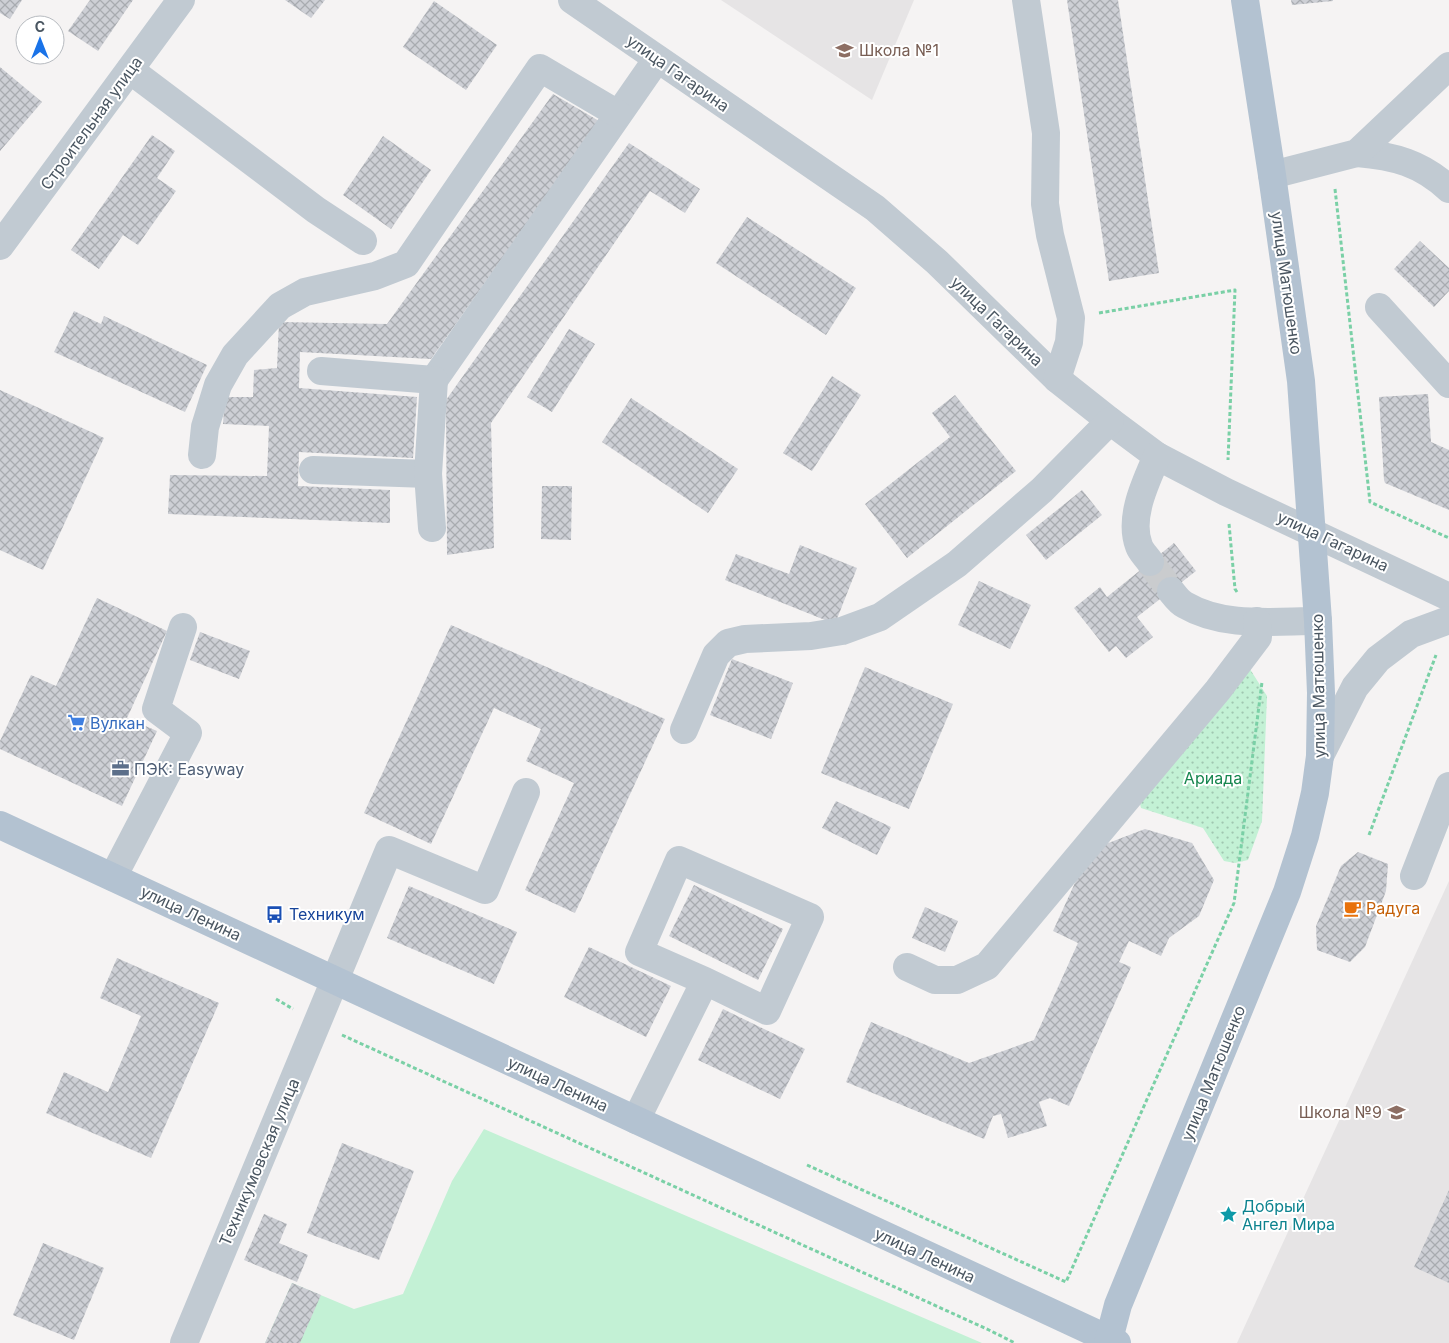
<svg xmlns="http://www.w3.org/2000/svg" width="1449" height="1343" font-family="Inter,sans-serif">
<defs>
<pattern id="grass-dots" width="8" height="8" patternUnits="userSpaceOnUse" patternTransform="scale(1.25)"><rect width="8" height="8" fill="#c3f1d5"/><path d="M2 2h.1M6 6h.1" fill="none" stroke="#a0c6b0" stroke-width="1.8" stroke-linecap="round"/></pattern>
<pattern id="building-cross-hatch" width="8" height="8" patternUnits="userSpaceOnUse" patternTransform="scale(1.25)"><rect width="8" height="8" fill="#cdcfd5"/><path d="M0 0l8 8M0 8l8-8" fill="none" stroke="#a8abb0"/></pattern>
</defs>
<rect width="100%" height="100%" fill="#f5f3f3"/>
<!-- education -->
<g fill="#e6e4e5">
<polygon points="721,0 914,0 872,100"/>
<polygon points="1449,881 1449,1343 1237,1343"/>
</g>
<!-- grass -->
<polygon fill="url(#grass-dots)" points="1248,666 1267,696 1262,821 1248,860 1235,863 1224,861 1203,828 1141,808 1136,787"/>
<!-- garden -->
<polygon fill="#c3f1d5" points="484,1129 982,1343 265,1343 292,1283 354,1309 403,1294 452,1181"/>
<!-- building -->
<g fill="url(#building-cross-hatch)">
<polygon points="0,0 22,0 10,19 0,13"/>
<polygon points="90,0 133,0 98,51 68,31"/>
<polygon points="285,0 325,0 311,18"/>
<polygon points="1067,0 1118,0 1159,273 1109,281"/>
<polygon points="1291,0 1333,0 1333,1 1292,5"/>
<polygon points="434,1 497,45 466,90 403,47"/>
<polygon points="0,67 42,102 0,151"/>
<polygon points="553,94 599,121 431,359 300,352 299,388 417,397 413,458 299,452 298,486 390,490 390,523 168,514 170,475 267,476 269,426 223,424 225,397 253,397 254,370 277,368 279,322 387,324"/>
<polygon points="152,135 175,151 157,178 176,191 138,245 123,235 99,269 71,250"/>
<polygon points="383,136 431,170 391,229 343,195"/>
<polygon points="629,143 700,189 685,213 650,191 491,423 494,548 447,555 446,400"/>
<polygon points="747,217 856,288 826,335 716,263"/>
<polygon points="1420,241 1449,268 1449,291 1434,307 1394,269"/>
<polygon points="74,311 101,324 104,316 207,365 185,412 54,352"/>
<polygon points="569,329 595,344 552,412 527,397"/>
<polygon points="832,376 861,395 812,471 783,453"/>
<polygon points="0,390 104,438 43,570 0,550"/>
<polygon points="1428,394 1431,442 1449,450 1449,510 1385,483 1384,480 1379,397"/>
<polygon points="955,395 1016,471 907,558 865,504 950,437 932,413"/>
<polygon points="631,398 738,469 708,513 602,442"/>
<polygon points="542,486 572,486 571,540 541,539"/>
<polygon points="1082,490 1102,515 1046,560 1026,535"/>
<polygon points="1174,543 1196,571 1137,617 1153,637 1126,658 1116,646 1109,652 1074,608 1100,587 1107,597"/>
<polygon points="800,545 857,568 835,624 725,580 736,554 789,574"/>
<polygon points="979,581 1031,605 1010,649 958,625"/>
<polygon points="97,598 167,631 127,718 157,731 122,806 0,749 0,741 31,675 56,686"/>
<polygon points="451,625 665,719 575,913 525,890 574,783 526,761 541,729 494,708 431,844 364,813"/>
<polygon points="200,632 250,651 239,679 190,660"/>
<polygon points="732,659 793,683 771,739 710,715"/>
<polygon points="865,667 953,704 909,809 821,773"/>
<polygon points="836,801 891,827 877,855 822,828"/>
<polygon points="1145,829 1192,843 1214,880 1199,916 1169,938 1161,956 1129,941 1119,962 1131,967 1069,1106 1050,1098 1039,1102 1047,1126 1008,1138 1001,1114 993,1116 984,1139 846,1082 871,1022 969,1063 1034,1040 1078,943 1053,931 1090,850"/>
<polygon points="1358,852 1388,864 1386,891 1365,947 1350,962 1317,950 1316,926 1341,866"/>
<polygon points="694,885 783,929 758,980 669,936"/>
<polygon points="409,886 517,932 494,984 387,938"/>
<polygon points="925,907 958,921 945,952 912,938"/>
<polygon points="589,947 671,986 646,1037 564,997"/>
<polygon points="117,958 219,1003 151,1158 46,1113 64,1072 108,1092 141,1016 100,998"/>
<polygon points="723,1009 805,1049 780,1099 698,1060"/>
<polygon points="342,1143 414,1171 379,1260 307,1233"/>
<polygon points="1449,1190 1449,1283 1414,1267"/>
<polygon points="264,1214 287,1224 279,1243 308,1255 297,1282 244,1260"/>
<polygon points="43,1243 104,1268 74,1340 13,1315"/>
<polygon points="292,1283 321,1295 300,1343 265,1343"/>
</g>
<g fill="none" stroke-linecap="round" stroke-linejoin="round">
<!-- minor-tunnel -->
<polyline stroke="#caccce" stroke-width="28" stroke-dasharray="28 14" stroke-linecap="butt" points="1150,562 1171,591"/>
<!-- path -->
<g stroke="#7ad0a6" stroke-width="3" stroke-dasharray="4 2.5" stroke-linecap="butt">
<polyline points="1335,189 1370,502 1449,538"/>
<polyline points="1099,313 1235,290 1228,460"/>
<polyline points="1229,524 1235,589 1237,592"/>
<polyline points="1369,835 1436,655"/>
<polyline points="276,999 293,1009"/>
<polyline points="342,1035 989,1330 1015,1343"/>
<polyline points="807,1165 1066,1282 1234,903 1262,682"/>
</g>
<!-- minor -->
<g stroke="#c1cad2" stroke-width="28">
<polyline points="572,0 875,208 937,262 1057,379 1110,421 1157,456 1226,492 1449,597"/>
<polyline points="1026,0 1046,133 1045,204 1050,235 1071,318 1069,342 1057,379"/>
<polyline points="130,70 316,210 363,241"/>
<path d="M 1357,153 C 1394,156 1421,163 1449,189"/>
<polyline points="1272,175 1357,153 1449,66"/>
<polyline points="0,246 181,0"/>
<polyline points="1379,307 1449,384"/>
<polyline points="321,371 434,380 657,59"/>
<polyline points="202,455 205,427 218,385 235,355 280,306 305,292 375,276 406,264 540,68 618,114"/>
<polyline points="313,470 428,474"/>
<polyline points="432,528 428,474 434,380"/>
<path d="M 1150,562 C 1147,557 1141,552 1139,546 C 1128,517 1146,482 1157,456"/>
<path d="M 1171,591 C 1175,596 1179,602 1185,605 C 1224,628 1274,621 1318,621"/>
<polyline points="684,730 716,655 728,643 745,639 811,636 842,631 880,617 957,564 1042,490 1110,421"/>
<polyline points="1320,756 1355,687 1378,659 1411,634 1449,620"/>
<polyline points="1414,876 1449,786"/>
<polyline points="113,877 188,733 156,709 183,627"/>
<polyline points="907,967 935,980 957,980 987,966 1218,690 1258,637 1257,621"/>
<polyline points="636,1120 705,981 767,1011 810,917 679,860 639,952 705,981"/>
<polyline points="184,1343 389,850 485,890 526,792"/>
</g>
<!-- major -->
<g stroke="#b3c2d1" stroke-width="28">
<polyline points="0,825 1117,1343"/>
<polyline points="1108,1343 1118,1305 1287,892 1305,836 1315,793 1320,756 1321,693 1318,621 1301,381 1272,175 1245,0"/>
</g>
</g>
<!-- icons -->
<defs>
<symbol id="school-bare" viewBox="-9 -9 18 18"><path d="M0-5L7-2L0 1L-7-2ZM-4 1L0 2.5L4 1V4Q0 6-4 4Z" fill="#8d6e63" stroke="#fff" stroke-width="2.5" paint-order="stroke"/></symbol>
<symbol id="supermarket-bare" viewBox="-9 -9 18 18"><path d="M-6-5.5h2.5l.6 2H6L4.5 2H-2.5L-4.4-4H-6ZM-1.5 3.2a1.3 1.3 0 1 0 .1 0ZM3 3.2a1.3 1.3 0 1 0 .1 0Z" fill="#3f7fe0" stroke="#fff" stroke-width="2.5" paint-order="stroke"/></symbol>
<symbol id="office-bare" viewBox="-9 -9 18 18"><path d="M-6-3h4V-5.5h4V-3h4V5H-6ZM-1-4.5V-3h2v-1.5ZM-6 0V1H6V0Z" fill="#5c6f8a" stroke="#fff" stroke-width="2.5" paint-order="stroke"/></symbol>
<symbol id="cafe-bare" viewBox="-9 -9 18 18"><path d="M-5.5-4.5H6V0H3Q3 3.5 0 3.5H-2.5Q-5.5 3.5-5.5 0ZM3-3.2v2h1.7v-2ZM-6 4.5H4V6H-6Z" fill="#e8710a" stroke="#fff" stroke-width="2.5" paint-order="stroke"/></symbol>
<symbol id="bus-bare" viewBox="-9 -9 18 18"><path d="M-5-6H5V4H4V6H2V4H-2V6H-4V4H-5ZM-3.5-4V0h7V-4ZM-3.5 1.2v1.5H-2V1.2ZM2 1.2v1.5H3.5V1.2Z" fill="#1a4fb4" stroke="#fff" stroke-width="2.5" paint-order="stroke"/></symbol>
<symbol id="sight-bare" viewBox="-9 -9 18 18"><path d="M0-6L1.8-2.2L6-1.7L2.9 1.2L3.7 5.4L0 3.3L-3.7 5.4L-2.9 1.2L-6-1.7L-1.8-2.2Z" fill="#0f9aa8" stroke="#fff" stroke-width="2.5" paint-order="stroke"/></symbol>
</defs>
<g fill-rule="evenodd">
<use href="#school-bare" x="832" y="38" width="25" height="25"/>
<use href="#supermarket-bare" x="64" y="710" width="25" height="25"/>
<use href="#office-bare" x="108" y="756" width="25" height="25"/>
<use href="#cafe-bare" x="1340" y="896" width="25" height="25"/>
<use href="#bus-bare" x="262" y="902" width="25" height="25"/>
<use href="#school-bare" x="1384" y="1100" width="25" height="25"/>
<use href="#sight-bare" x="1216" y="1202" width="25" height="25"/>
</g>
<g text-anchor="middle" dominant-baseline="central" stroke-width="4" stroke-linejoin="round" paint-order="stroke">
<!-- education labels -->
<g font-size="16" fill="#785e54" stroke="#fff" text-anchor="start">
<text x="859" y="50">Школа №1</text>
<text x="1382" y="1112" text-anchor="end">Школа №9</text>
</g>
<!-- street labels -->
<g font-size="16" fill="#4a5661" stroke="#fff">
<text transform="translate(678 73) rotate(35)">улица Гагарина</text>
<text transform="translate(91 123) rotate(-54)">Строительная улица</text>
<text transform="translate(1287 283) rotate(82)">улица Матюшенко</text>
<text transform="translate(997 321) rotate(44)">улица Гагарина</text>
<text transform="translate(1333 541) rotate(25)">улица Гагарина</text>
<text transform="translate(1318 686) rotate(-91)">улица Матюшенко</text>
<text transform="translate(191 913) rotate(25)">улица Ленина</text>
<text transform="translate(1213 1073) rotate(-68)">улица Матюшенко</text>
<text transform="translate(558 1084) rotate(25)">улица Ленина</text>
<text transform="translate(259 1162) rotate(-67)">Техникумовская улица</text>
<text transform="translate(925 1255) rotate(25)">улица Ленина</text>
</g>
<!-- shop labels -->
<g font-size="16" fill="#366cbe" stroke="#fff" text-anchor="start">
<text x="90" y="723">Вулкан</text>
</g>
<!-- service labels -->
<g font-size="16" fill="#4e5e75" stroke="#fff" text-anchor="start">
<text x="134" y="769">ПЭК: Easyway</text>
</g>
<!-- park labels -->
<g font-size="16" fill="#17864f" stroke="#fff">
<text x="1213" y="778">Ариада</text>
</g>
<!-- food labels -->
<g font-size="16" fill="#c56008" stroke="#fff" text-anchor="start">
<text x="1366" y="908">Радуга</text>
</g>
<!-- transit labels -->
<g font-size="16" fill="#164399" stroke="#fff" text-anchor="start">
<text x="289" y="914">Техникум</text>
</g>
<!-- culture labels -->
<g font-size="16" fill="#0d838f" stroke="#fff" text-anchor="start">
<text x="1242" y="1206">Добрый<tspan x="1242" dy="18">Ангел Мира</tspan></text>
</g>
</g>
<!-- north arrow -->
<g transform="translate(40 40)"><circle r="24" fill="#ffffff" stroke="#b7bbc0"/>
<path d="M0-4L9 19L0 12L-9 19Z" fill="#1a73e8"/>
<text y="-8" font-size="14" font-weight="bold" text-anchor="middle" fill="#4a5661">С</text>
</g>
</svg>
